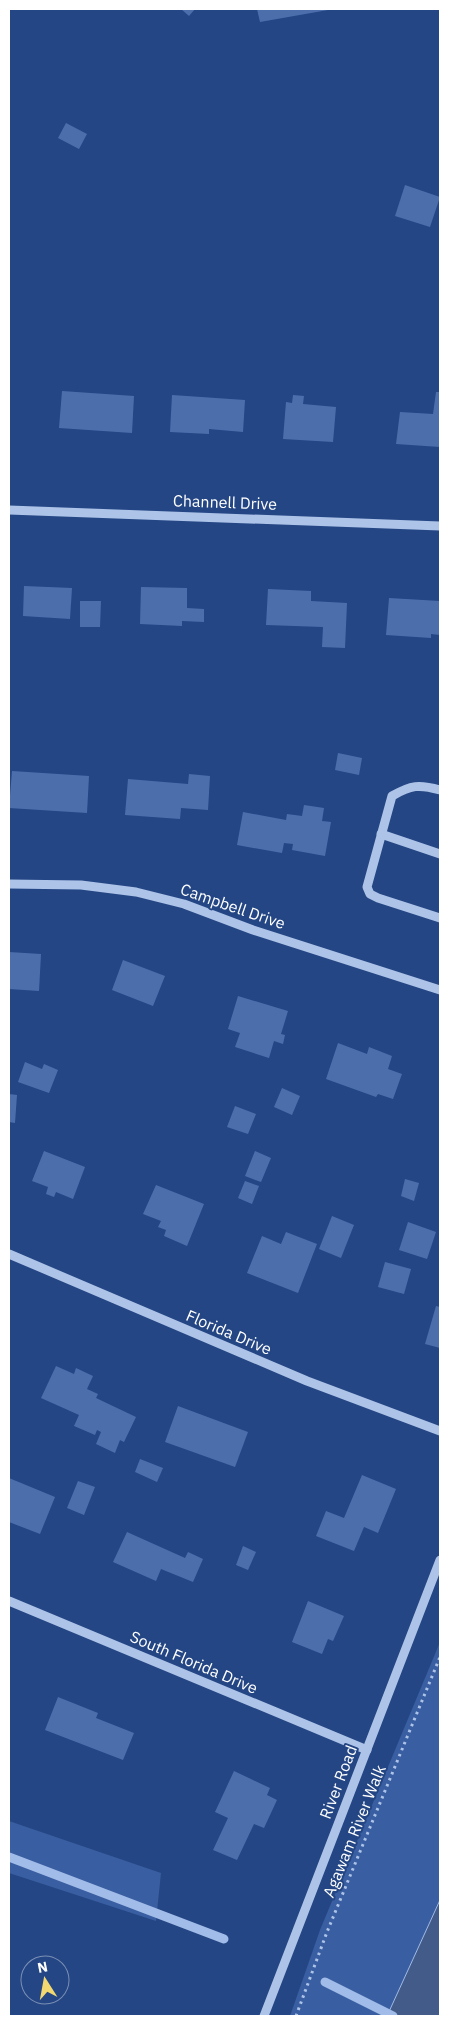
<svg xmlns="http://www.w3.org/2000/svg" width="449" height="2025" font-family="'IBM Plex Sans',sans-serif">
<rect width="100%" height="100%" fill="#244684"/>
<!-- green -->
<g fill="#395ea1">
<polygon points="440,1642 440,1900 387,2016 290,2016 320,1930"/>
<polygon points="9,1821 161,1873 156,1921 9,1873"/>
</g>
<!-- water -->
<polygon fill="#435b88" stroke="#a2bce9" points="440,1900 440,2016 387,2016"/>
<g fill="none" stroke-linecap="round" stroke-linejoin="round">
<!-- stream -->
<g stroke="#a2bce9" stroke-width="9">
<polyline points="9,1857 224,1939"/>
<polyline points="325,1982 393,2016"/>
</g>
</g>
<!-- building -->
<g fill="#4c6fac">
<polygon points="181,9 195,9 189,16"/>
<polygon points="257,9 328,9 328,10 260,22"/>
<polygon points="66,123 87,134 79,149 58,138"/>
<polygon points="405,185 440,197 430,227 395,216"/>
<polygon points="62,391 134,396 132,433 59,428"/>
<polygon points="436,392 440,392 440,447 396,444 400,412 433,414"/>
<polygon points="172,395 245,400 243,432 209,429 209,434 170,432"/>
<polygon points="293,395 304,396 303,404 336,407 333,442 283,439 286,402 292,403"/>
<polygon points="24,586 72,588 70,619 23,616"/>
<polygon points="141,587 187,588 187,608 204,609 204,622 182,621 182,626 140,624"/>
<polygon points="268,589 311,591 311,601 347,603 345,648 322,647 323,627 266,625"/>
<polygon points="389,598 440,601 440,635 431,634 431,638 386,635"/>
<polygon points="80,601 101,601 100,627 80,627"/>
<polygon points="338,753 362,758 359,775 335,770"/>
<polygon points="12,771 89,776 87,813 9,808"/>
<polygon points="189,774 210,776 208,810 181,808 180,819 125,815 128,779 188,784"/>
<polygon points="304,805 324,808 322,821 331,822 325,856 292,850 293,844 284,843 282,853 237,845 243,812 286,820 287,814 302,816"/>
<polygon points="9,952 41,954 39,991 9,989"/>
<polygon points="123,960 165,976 153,1006 112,990"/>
<polygon points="238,996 288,1011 281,1034 285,1035 283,1044 274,1041 269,1058 235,1047 240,1033 228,1029"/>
<polygon points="338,1043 367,1054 369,1047 392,1056 388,1069 402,1074 393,1099 378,1094 376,1097 326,1079"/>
<polygon points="25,1062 42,1069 44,1064 58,1070 49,1093 18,1082"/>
<polygon points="282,1088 300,1096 292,1115 274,1107"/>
<polygon points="9,1094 17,1095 15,1123 9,1122"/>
<polygon points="235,1106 256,1114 248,1134 227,1127"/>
<polygon points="44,1151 85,1167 73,1199 56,1192 54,1197 46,1194 48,1187 32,1181"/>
<polygon points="255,1151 271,1158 261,1182 245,1176"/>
<polygon points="405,1179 419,1183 414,1201 401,1196"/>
<polygon points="245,1181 259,1186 252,1204 238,1198"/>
<polygon points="156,1185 204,1204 187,1246 164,1236 166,1230 158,1227 161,1221 143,1214"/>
<polygon points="332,1216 354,1225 341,1258 319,1249"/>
<polygon points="408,1222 436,1232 427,1259 399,1250"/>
<polygon points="286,1232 317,1244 298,1293 247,1273 262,1236 281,1244"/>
<polygon points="385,1262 411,1269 404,1294 378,1287"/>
<polygon points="436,1306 440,1307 440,1348 425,1344"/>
<polygon points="56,1366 74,1374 76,1368 93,1376 87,1389 98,1394 96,1398 136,1417 124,1442 120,1440 115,1453 96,1444 101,1432 97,1430 95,1435 74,1426 79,1415 41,1398"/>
<polygon points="178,1406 248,1432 235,1467 165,1442"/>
<polygon points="140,1459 163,1468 157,1482 135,1472"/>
<polygon points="362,1475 396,1489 378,1533 364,1527 354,1551 316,1536 326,1511 344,1518"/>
<polygon points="9,1478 55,1497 40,1534 9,1522"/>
<polygon points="78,1481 95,1487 84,1515 67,1508"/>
<polygon points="127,1532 185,1558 188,1552 203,1559 193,1582 161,1569 156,1581 113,1562"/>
<polygon points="243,1546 256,1552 248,1570 236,1565"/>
<polygon points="308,1601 344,1616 333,1641 328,1639 322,1654 292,1642"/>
<polygon points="58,1697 98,1713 96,1718 134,1733 123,1760 45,1730"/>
<polygon points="234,1771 270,1788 267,1795 277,1800 264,1828 254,1824 237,1860 213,1850 228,1818 215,1812"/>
</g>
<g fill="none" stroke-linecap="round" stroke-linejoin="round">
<!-- path -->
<polyline stroke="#adc3e8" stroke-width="3" stroke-dasharray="2.5 4" stroke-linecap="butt" points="296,2016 327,1932 440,1657"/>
<!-- minor -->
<g stroke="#adc3e8" stroke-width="9">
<polyline points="9,510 440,526"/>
<path d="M 440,790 C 419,784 411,785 392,796 L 367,887 L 370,894 L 378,898 L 440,918"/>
<polyline points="381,834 440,854"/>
<polyline points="9,884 81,885 136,892 184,904 253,930 440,990"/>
<polyline points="9,1254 307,1381 440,1431"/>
<polyline points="9,1601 367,1750"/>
<polyline points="264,2016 440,1560"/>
</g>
</g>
<g text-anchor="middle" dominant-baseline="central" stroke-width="4" stroke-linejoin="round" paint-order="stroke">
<!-- street labels -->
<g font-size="16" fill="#fff" stroke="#244684">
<text transform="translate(225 502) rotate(2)">Channell Drive</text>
<text transform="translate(233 906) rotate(19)">Campbell Drive</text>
<text transform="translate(229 1332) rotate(23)">Florida Drive</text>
<text transform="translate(194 1662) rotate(23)">South Florida Drive</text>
<text transform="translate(338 1782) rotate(-69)">River Road</text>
<text transform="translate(354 1831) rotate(-68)">Agawam River Walk</text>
</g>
</g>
<!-- border -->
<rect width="449" height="2025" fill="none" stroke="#ffffff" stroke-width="20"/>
<!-- north arrow -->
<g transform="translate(45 1980) rotate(349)"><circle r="24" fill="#244684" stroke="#7c90b5"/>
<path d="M0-4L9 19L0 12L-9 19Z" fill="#f2d871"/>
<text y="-8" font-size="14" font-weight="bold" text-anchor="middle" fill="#ffffff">N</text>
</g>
</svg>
